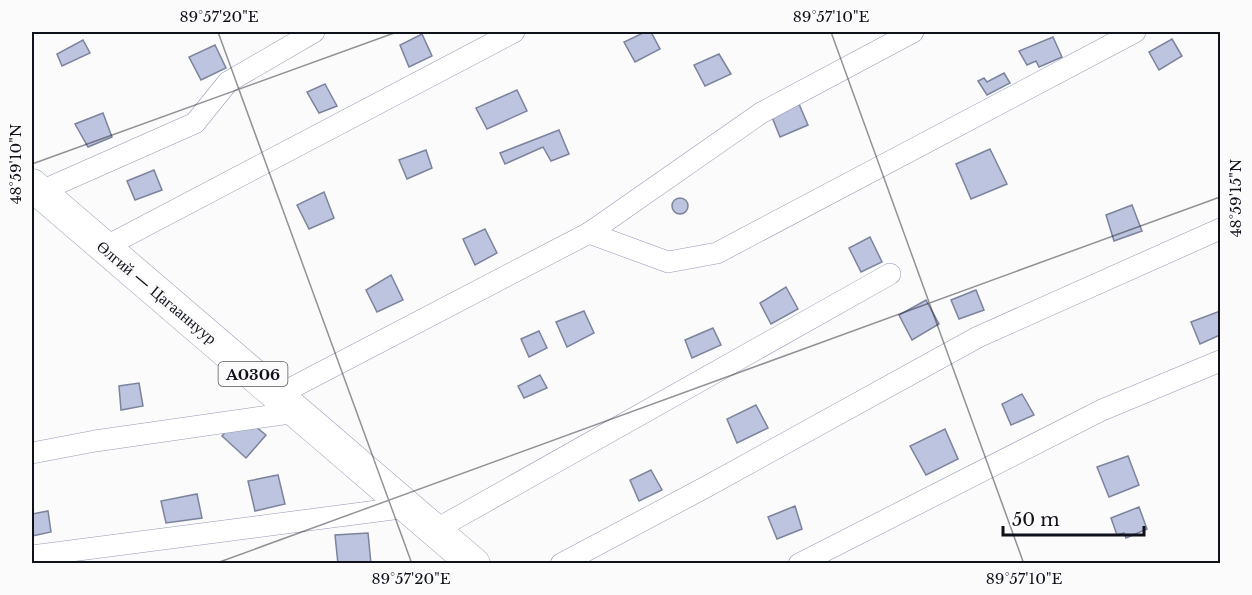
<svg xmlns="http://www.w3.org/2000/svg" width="1252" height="595" font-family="'Libre Baskerville',serif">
<rect width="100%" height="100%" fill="#fbfbfb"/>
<!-- building -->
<g fill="#bdc4df" stroke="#7c839c" stroke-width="1.5">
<polygon points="645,32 651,32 660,49 635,62 624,42"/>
<polygon points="422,34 432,56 409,67 400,45"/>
<polygon points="1053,37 1062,57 1039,67 1036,61 1027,65 1019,51"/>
<polygon points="1172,39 1182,56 1159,70 1149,52"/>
<polygon points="83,40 90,53 62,66 57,54"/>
<polygon points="215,45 226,68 201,80 189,57"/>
<polygon points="719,54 731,74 705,86 694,65"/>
<polygon points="1004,73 1010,83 987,95 978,81 984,78 987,82"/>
<polygon points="325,84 337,106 319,113 307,92"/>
<polygon points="517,90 527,111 487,129 476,108"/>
<polygon points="799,104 808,125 780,137 772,117"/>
<polygon points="103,113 112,137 88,147 75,124"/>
<polygon points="559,130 569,154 551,161 543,147 505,164 500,153"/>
<polygon points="990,149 1007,184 971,199 956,164"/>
<polygon points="426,150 432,168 407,179 399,160"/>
<polygon points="154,170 162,190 135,200 127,181"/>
<polygon points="324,192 334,218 309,229 297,205"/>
<circle cx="680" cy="206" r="8"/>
<polygon points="1132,205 1142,231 1114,241 1106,215"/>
<polygon points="485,229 497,253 475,265 463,239"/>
<polygon points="870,237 882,262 861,272 849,248"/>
<polygon points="391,275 403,300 377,312 366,290"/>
<polygon points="786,287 798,309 771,324 760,303"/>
<polygon points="976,290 984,310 959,319 951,300"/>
<polygon points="926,300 939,324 912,340 899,315"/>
<polygon points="584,311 594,333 567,347 556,322"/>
<polygon points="1220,311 1220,335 1200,344 1191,322"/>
<polygon points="713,328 721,345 692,358 685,340"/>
<polygon points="539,331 547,348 529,357 521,339"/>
<polygon points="540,375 547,388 524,398 518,386"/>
<polygon points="139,383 143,406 121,410 119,386"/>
<polygon points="1022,394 1034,415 1011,425 1002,404"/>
<polygon points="756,405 768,428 737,443 727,419"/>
<polygon points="240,414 266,435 246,458 222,436"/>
<polygon points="945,429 958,459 926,475 910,446"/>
<polygon points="1128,456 1139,485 1109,497 1097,467"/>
<polygon points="651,470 662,490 639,501 630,480"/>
<polygon points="278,475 285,504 255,511 248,481"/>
<polygon points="197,494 202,518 166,523 161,501"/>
<polygon points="795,506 802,529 777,539 768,517"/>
<polygon points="1139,507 1147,529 1126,538 1124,533 1117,535 1111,518"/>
<polygon points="48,511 51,532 32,536 32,514"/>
<polygon points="368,533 371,564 338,564 335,535"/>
</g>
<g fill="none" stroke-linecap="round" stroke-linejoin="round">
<defs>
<g id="minor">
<polyline points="39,192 195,123 228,82 314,32"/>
<polyline points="589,233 668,262 717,253 1135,32"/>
<polyline points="105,247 514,32"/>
<polyline points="278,395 589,233 761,113 913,32"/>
<polyline points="32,453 95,441 297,412"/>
<polyline points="435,530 890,274"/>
<polyline points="32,556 408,507"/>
<polyline points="561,564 704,488 978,337 1220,229"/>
<polyline points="799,564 1102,410 1220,361"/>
</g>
<polyline id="highway" points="32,185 474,564"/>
</defs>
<!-- minor casing -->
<use href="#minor" stroke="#949ab5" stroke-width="22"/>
<!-- highway casing -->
<use href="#highway" stroke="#949ab5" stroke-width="33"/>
<!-- minor -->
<use href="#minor" stroke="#fff" stroke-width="21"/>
<!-- highway -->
<use href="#highway" stroke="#fff" stroke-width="32"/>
</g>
<!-- ticks -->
<path fill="none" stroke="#0f111b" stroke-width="1.5" stroke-opacity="0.45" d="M 218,32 L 412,564M 831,32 L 1024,564M 32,164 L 397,32M 214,564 L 1220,197"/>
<g text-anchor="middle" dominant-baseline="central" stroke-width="6" stroke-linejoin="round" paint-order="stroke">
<!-- shield labels -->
<rect fill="#fbfbfb" stroke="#56575e" stroke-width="1.5" x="218.5" y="362" width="69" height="24" rx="4.5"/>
<g font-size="15" font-weight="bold" fill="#0f111b">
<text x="253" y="374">A0306</text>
</g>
<!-- street labels -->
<g font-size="16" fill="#0f111b" stroke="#fbfbfb">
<text transform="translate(157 292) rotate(40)">Өлгий — Цагааннуур</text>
</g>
</g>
<!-- border -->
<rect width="1252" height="595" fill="none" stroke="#fbfbfb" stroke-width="66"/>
<!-- scale -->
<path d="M1003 526v9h141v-9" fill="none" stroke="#0f111b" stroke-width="3"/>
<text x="1012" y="526" font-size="18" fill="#0f111b" stroke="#fbfbfb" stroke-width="4.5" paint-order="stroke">50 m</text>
<rect x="33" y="33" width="1186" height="529" fill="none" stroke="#0f111b" stroke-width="2"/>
<g font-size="15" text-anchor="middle" fill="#0f111b">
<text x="219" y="22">89°57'20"E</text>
<text x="831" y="22">89°57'10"E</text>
<text transform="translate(16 164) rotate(-90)" y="5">48°59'10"N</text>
<text transform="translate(1236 198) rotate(-90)" y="5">48°59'15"N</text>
<text x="411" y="584">89°57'20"E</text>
<text x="1024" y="584">89°57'10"E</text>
</g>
</svg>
